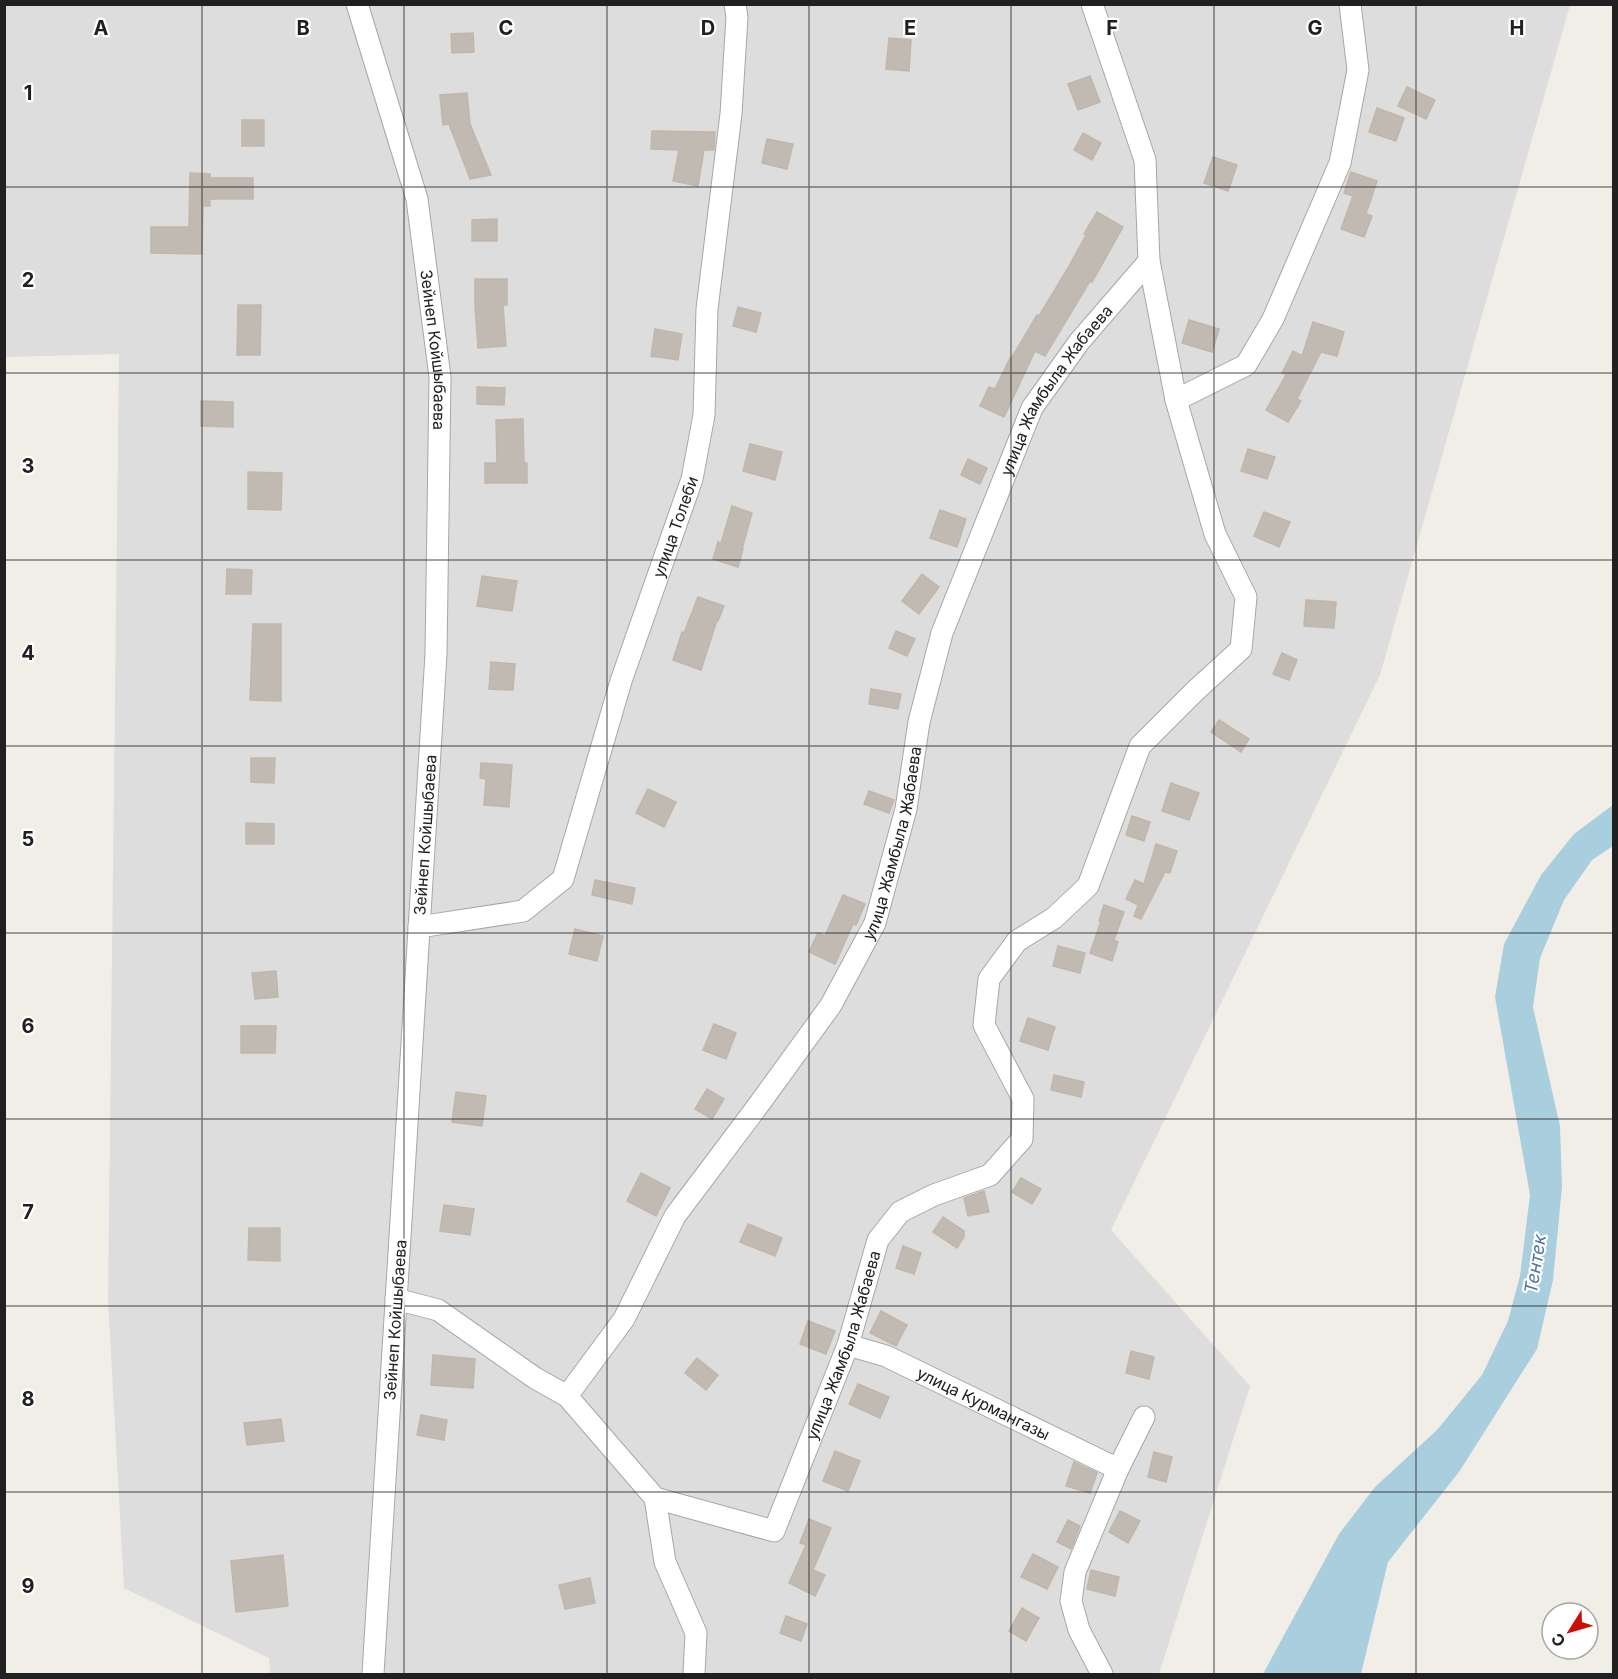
<svg xmlns="http://www.w3.org/2000/svg" width="1618" height="1679" font-family="Inter,sans-serif">
<rect width="100%" height="100%" fill="#f1eee7"/>
<!-- residential -->
<polygon fill="#dedddd" points="4,5 1570,5 1380,675 1111,1230 1250,1386 1159,1674 270,1674 269,1658 124,1588 108,1301 119,354 5,357"/>
<!-- water -->
<polygon fill="#a9cedd" points="1613,805 1613,846 1592,860 1564,900 1540,958 1533,1007 1560,1126 1562,1187 1553,1280 1537,1349 1459,1472 1388,1562 1361,1674 1263,1674 1339,1534 1375,1487 1437,1430 1482,1375 1508,1321 1520,1276 1530,1195 1495,997 1504,944 1541,875 1574,834"/>
<!-- building -->
<g fill="#c1bab3" stroke="#c2b6aa" stroke-width="1.5">
<polygon points="473,33 474,52 452,53 451,34"/>
<polygon points="889,38 911,40 909,71 886,69"/>
<polygon points="1090,76 1100,102 1078,110 1068,84"/>
<polygon points="1407,87 1435,100 1426,119 1398,106"/>
<polygon points="467,93 470,124 491,175 470,179 449,124 443,125 440,95"/>
<polygon points="1377,108 1404,118 1396,141 1369,132"/>
<rect x="242" y="120" width="22" height="26"/>
<polygon points="652,131 715,132 714,150 704,150 698,186 673,181 679,150 651,149"/>
<polygon points="1083,133 1101,143 1092,160 1074,150"/>
<polygon points="767,139 793,144 787,169 762,163"/>
<polygon points="1213,157 1237,165 1228,191 1204,183"/>
<polygon points="1351,172 1377,181 1366,214 1372,216 1364,237 1341,229 1353,196 1344,193"/>
<polygon points="190,173 210,174 210,178 253,178 253,199 210,199 210,206 203,206 202,254 151,253 151,227 189,227"/>
<polygon points="1097,212 1123,227 1092,282 1090,281 1045,356 1035,351 1004,417 980,406 989,387 995,389 1010,358 1011,359 1037,315 1039,316 1068,268 1086,235 1084,234"/>
<polygon points="497,219 497,241 472,241 472,220"/>
<polygon points="475,279 507,279 507,305 503,305 506,346 478,348 475,305"/>
<polygon points="238,305 261,305 260,355 237,355"/>
<polygon points="738,307 761,313 756,332 733,326"/>
<polygon points="1189,320 1219,329 1212,352 1182,343"/>
<polygon points="1313,322 1344,332 1337,356 1321,352 1297,399 1301,401 1288,422 1266,410 1286,375 1282,373 1293,351 1302,356"/>
<polygon points="655,329 682,334 678,360 651,356"/>
<polygon points="477,387 505,388 504,405 477,404"/>
<polygon points="201,401 233,402 233,427 201,426"/>
<polygon points="523,419 524,463 527,463 527,483 485,483 485,463 497,463 496,420"/>
<polygon points="750,444 782,452 775,480 743,471"/>
<polygon points="1248,449 1275,457 1267,479 1241,471"/>
<polygon points="968,459 987,468 980,484 961,475"/>
<polygon points="248,472 282,473 281,510 248,509"/>
<polygon points="732,506 752,513 742,549 743,549 738,567 713,559 718,542 721,543"/>
<polygon points="940,510 966,519 957,547 930,538"/>
<polygon points="1264,512 1290,522 1279,547 1254,536"/>
<polygon points="227,569 252,570 251,594 226,594"/>
<polygon points="922,574 939,587 919,614 902,601"/>
<polygon points="482,576 517,581 512,611 477,606"/>
<polygon points="698,597 724,606 718,621 717,620 701,670 673,660 682,632 684,633"/>
<polygon points="1306,600 1336,602 1334,628 1304,626"/>
<polygon points="253,624 281,624 281,701 250,700"/>
<polygon points="896,631 915,639 907,656 889,648"/>
<polygon points="1282,653 1297,660 1289,680 1273,674"/>
<polygon points="491,662 515,664 513,690 489,689"/>
<polygon points="871,689 901,694 898,709 869,704"/>
<polygon points="1219,720 1249,739 1241,752 1211,732"/>
<polygon points="251,758 275,758 274,783 251,782"/>
<polygon points="481,763 512,765 509,807 484,805 486,779 480,778"/>
<polygon points="1171,783 1199,793 1189,820 1162,811"/>
<polygon points="648,789 676,802 664,827 636,813"/>
<polygon points="869,791 894,800 889,813 864,804"/>
<polygon points="1132,816 1150,822 1144,841 1126,835"/>
<polygon points="246,823 274,824 274,844 246,844"/>
<polygon points="1156,844 1177,851 1170,873 1165,872 1141,919 1134,916 1138,905 1126,899 1135,880 1144,884"/>
<polygon points="595,880 635,888 632,904 592,895"/>
<polygon points="843,895 865,904 856,925 853,924 835,964 809,952 818,933 825,936"/>
<polygon points="1104,905 1124,912 1114,940 1118,942 1112,961 1090,953 1101,921 1099,921"/>
<polygon points="575,929 603,936 597,961 569,954"/>
<polygon points="1058,946 1085,953 1080,973 1053,966"/>
<polygon points="276,971 278,997 255,999 252,973"/>
<polygon points="1028,1018 1055,1027 1048,1050 1020,1041"/>
<polygon points="714,1024 736,1033 726,1059 703,1050"/>
<polygon points="241,1026 276,1026 275,1053 241,1053"/>
<polygon points="1054,1075 1084,1082 1081,1097 1051,1090"/>
<polygon points="707,1089 724,1099 712,1119 695,1109"/>
<polygon points="456,1092 486,1096 482,1126 452,1122"/>
<polygon points="641,1173 670,1188 656,1216 627,1201"/>
<polygon points="1021,1178 1041,1189 1032,1204 1012,1192"/>
<polygon points="984,1191 989,1212 968,1216 964,1198"/>
<polygon points="444,1205 474,1209 470,1235 440,1231"/>
<polygon points="943,1217 964,1231 964,1237 957,1248 933,1232"/>
<polygon points="748,1224 782,1238 775,1256 740,1242"/>
<polygon points="249,1228 280,1228 280,1261 248,1260"/>
<polygon points="903,1246 921,1253 914,1274 896,1268"/>
<polygon points="881,1311 907,1325 896,1346 870,1333"/>
<polygon points="808,1321 835,1331 826,1354 800,1344"/>
<polygon points="1131,1351 1154,1357 1149,1379 1126,1373"/>
<polygon points="433,1355 475,1359 473,1388 431,1385"/>
<polygon points="697,1358 718,1375 706,1390 685,1373"/>
<polygon points="858,1384 889,1397 880,1418 849,1404"/>
<polygon points="421,1415 447,1420 444,1440 417,1435"/>
<polygon points="281,1419 284,1441 247,1445 244,1423"/>
<polygon points="835,1451 860,1461 848,1491 823,1481"/>
<polygon points="1154,1452 1172,1457 1166,1482 1148,1477"/>
<polygon points="1074,1462 1097,1473 1090,1493 1066,1486"/>
<polygon points="1120,1511 1140,1521 1128,1543 1109,1532"/>
<polygon points="809,1519 831,1528 813,1570 825,1575 815,1596 789,1583 806,1545 800,1543"/>
<polygon points="1068,1520 1080,1526 1071,1549 1057,1542"/>
<polygon points="1033,1554 1058,1567 1047,1589 1021,1577"/>
<polygon points="283,1555 288,1606 236,1612 231,1561"/>
<polygon points="1091,1570 1119,1577 1115,1596 1087,1589"/>
<polygon points="590,1578 595,1603 565,1609 559,1585"/>
<polygon points="1022,1608 1039,1618 1026,1641 1009,1631"/>
<polygon points="786,1616 807,1624 801,1641 780,1633"/>
</g>
<g fill="none" stroke-linecap="round" stroke-linejoin="round">
<defs>
<g id="minor">
<path id="s1" d="M 357,4 L 417,199 L 440,377 L 436,654 L 373,1674"/>
<polyline points="1176,400 1246,365 1273,319 1340,163 1358,70 1350,4"/>
<path id="s2" d="M 419,927 L 523,911 L 563,879 L 621,681 L 692,479 L 704,415 L 707,309 L 731,114 L 737,17 L 735,4"/>
<polyline points="396,1299 438,1310 535,1378 567,1396 655,1498 665,1562 696,1633 694,1674"/>
<path id="s3" d="M 848,1345 L 886,1356 L 1118,1469"/>
<path id="s4" d="M 567,1396 L 624,1319 L 675,1216 L 757,1107 L 831,1005 L 875,923 L 906,809 L 919,722 L 942,633 L 1032,408 L 1079,342 L 1149,261"/>
<path id="s5" d="M 655,1498 L 774,1531 L 848,1345 L 878,1240 L 900,1212 L 934,1195 L 990,1175 L 1022,1139 L 1023,1099 L 984,1025 L 989,979 L 1017,941 L 1054,918 L 1088,886 L 1140,746 L 1194,692 L 1241,649 L 1246,597 L 1215,534 L 1176,400 L 1149,261 L 1145,160 L 1092,4"/>
<polyline points="1102,1674 1079,1630 1071,1601 1075,1572 1118,1469 1144,1417"/>
</g>
</defs>
<!-- minor casing -->
<use href="#minor" stroke="#a7a7a7" stroke-width="23"/>
<!-- minor -->
<use href="#minor" stroke="#fff" stroke-width="21"/>
</g>
<!-- grid -->
<path fill="none" stroke="#202020" stroke-width="1.5" stroke-opacity="0.55" d="M 202,4 L 202,1674M 404,4 L 404,1674M 607,4 L 607,1674M 809,4 L 809,1674M 1011,4 L 1011,1674M 1214,4 L 1214,1674M 1416,4 L 1416,1674M 4,187 L 1614,187M 4,373 L 1614,373M 4,560 L 1614,560M 4,746 L 1614,746M 4,933 L 1614,933M 4,1119 L 1614,1119M 4,1306 L 1614,1306M 4,1492 L 1614,1492"/>
<g text-anchor="middle" dominant-baseline="central" stroke-width="4.5" stroke-linejoin="round" paint-order="stroke">
<!-- street labels -->
<g font-size="16" fill="#202020" stroke="#fff">
<text stroke="none"><textPath href="#s1" startOffset="356">Зейнеп Койшыбаева</textPath></text>
<text stroke="none"><textPath href="#s4" startOffset="1134">улица Жамбыла Жабаева</textPath></text>
<text stroke="none"><textPath href="#s2" startOffset="526">улица Толеби</textPath></text>
<text transform="translate(425 835) rotate(-86)">Зейнеп Койшыбаева</text>
<text stroke="none"><textPath href="#s4" startOffset="648">улица Жамбыла Жабаева</textPath></text>
<text transform="translate(395 1320) rotate(-86)">Зейнеп Койшыбаева</text>
<text stroke="none"><textPath href="#s5" startOffset="322">улица Жамбыла Жабаева</textPath></text>
<text stroke="none"><textPath href="#s3" startOffset="148">улица Курмангазы</textPath></text>
</g>
<!-- water labels -->
<g font-size="18" font-style="italic" fill="#4b74a7" stroke="#fff">
<text transform="translate(1535 1264) rotate(-81)">Тентек</text>
</g>
</g>
<g font-size="20" text-anchor="middle" font-weight="bold" fill="#202020" stroke="#fff" stroke-width="4.5" stroke-linejoin="round" paint-order="stroke">
<text x="101" y="35">A</text>
<text x="303" y="35">B</text>
<text x="506" y="35">C</text>
<text x="708" y="35">D</text>
<text x="910" y="35">E</text>
<text x="1112" y="35">F</text>
<text x="1315" y="35">G</text>
<text x="1517" y="35">H</text>
<text x="28" y="100">1</text>
<text x="28" y="287">2</text>
<text x="28" y="473">3</text>
<text x="28" y="660">4</text>
<text x="28" y="846">5</text>
<text x="28" y="1033">6</text>
<text x="28" y="1219">7</text>
<text x="28" y="1406">8</text>
<text x="28" y="1593">9</text>
</g>
<!-- border -->
<rect width="1618" height="1679" fill="none" stroke="#202020" stroke-width="12"/>
<!-- north arrow -->
<g transform="translate(1570 1631) rotate(233)"><circle r="28" fill="#ffffff" stroke="#a6a6a6" stroke-width="1.5"/>
<path d="M0-4.5L10 22L0 15L-10 22Z" fill="#cb0f05"/>
<text y="-9" font-size="16" font-weight="bold" text-anchor="middle" fill="#202020">С</text>
</g>
</svg>
